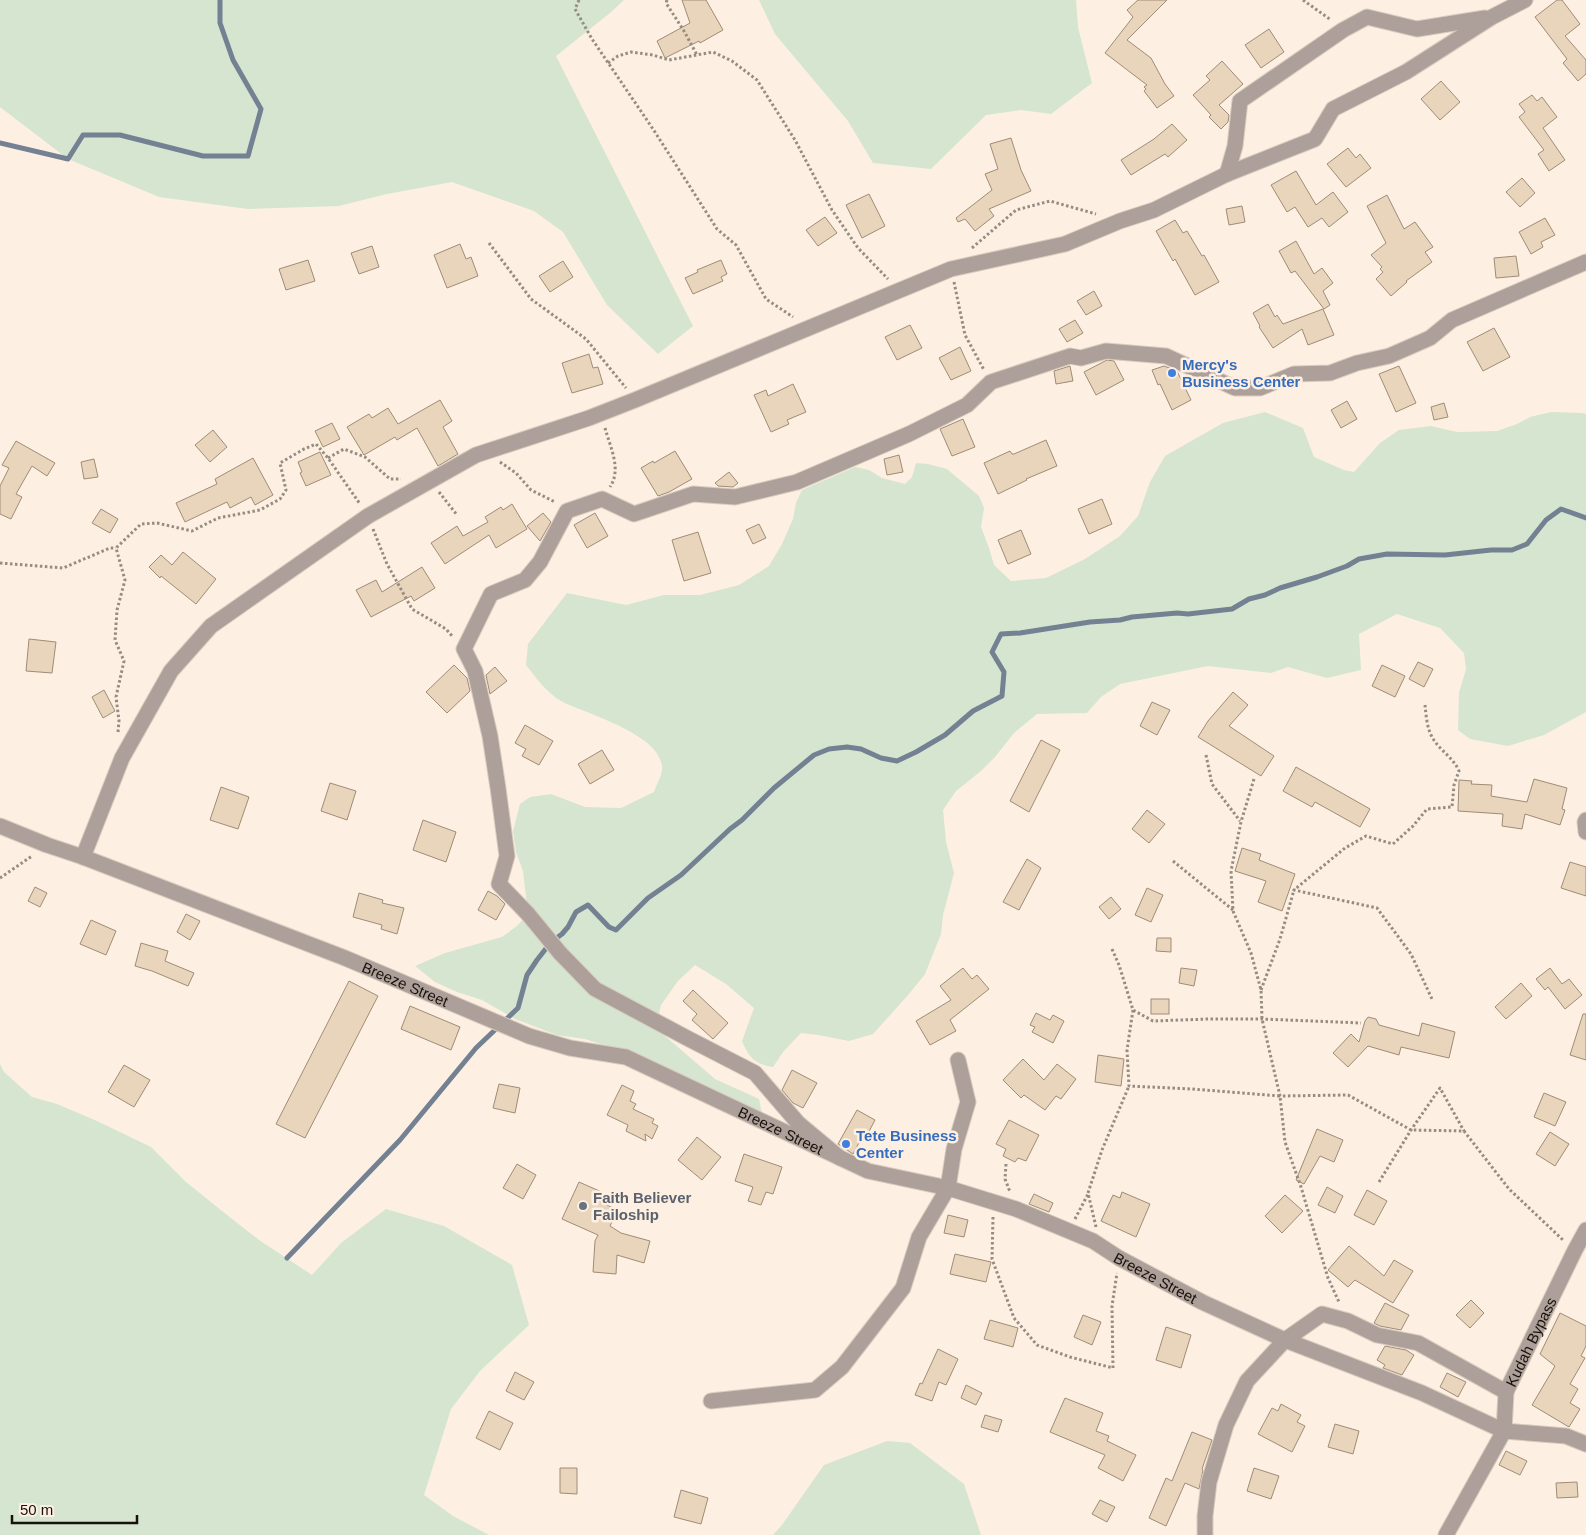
<svg xmlns="http://www.w3.org/2000/svg" width="1586" height="1535" font-family="Arial,sans-serif">
<rect width="100%" height="100%" fill="#fdf0e2"/>
<!-- green -->
<g fill="#d5e5cf">
<path d="M 0,0 L 624,0 L 610,13 L 556,56 C 602,146 647,236 693,326 L 658,354 L 607,305 L 563,232 L 534,211 L 452,182 L 387,194 L 339,206 L 248,209 L 159,197 L 68,159 L 0,107 Z"/>
<polygon points="759,0 1076,0 1078,27 1092,83 1051,114 1021,110 986,115 931,169 873,163 848,121 775,34"/>
<path d="M 1265,412 L 1303,428 L 1314,457 L 1344,470 L 1354,472 L 1380,443 L 1399,430 L 1431,426 L 1457,432 L 1497,431 L 1517,424 L 1530,417 L 1551,412 L 1582,413 L 1586,414 L 1586,712 L 1544,735 L 1508,746 L 1470,739 L 1458,730 L 1459,693 L 1466,669 L 1464,653 L 1440,628 L 1397,614 L 1359,634 L 1361,670 L 1327,678 L 1288,667 L 1271,673 L 1208,666 L 1120,684 L 1101,697 L 1087,713 L 1037,714 L 1014,733 L 995,757 L 981,771 L 956,791 L 943,810 L 946,842 L 954,873 L 943,915 L 941,934 L 925,974 L 909,994 L 873,1034 L 849,1041 L 818,1035 L 801,1033 L 783,1052 L 773,1067 C 755,1064 749,1058 742,1041 L 754,1008 L 726,984 L 695,965 L 678,981 L 661,1005 L 657,1022 L 665,1036 L 715,1079 L 759,1099 L 762,1114 L 625,1052 L 585,1039 L 557,1035 L 515,1019 L 482,1000 L 457,992 L 435,982 L 415,966 L 445,953 L 502,937 L 517,926 L 528,914 L 523,871 L 516,852 L 513,831 L 520,804 L 530,797 L 551,794 L 585,807 L 621,808 L 654,792 C 656,786 661,777 662,770 C 665,735 586,714 561,701 C 546,692 537,679 526,665 L 528,644 L 567,593 L 626,605 L 664,595 L 700,595 L 739,585 L 769,566 L 782,544 L 793,519 L 796,503 L 802,490 L 855,467 L 869,470 L 882,478 L 905,484 L 912,477 L 916,463 L 928,464 L 947,469 L 979,496 L 984,508 L 981,527 L 989,548 L 994,565 L 1011,581 L 1046,578 L 1085,559 L 1120,536 L 1138,516 L 1150,482 L 1165,456 L 1223,423 Z"/>
<polygon points="0,1064 4,1072 32,1097 57,1104 97,1121 151,1147 186,1182 227,1215 259,1240 312,1275 341,1243 386,1209 444,1226 512,1265 529,1325 480,1371 451,1409 424,1495 453,1516 489,1535 0,1535"/>
<polygon points="887,1441 910,1443 964,1484 981,1535 773,1535 782,1525 824,1465"/>
</g>
<g fill="none" stroke-linecap="round" stroke-linejoin="round">
<!-- stream -->
<g stroke="#738193" stroke-width="5">
<polyline points="0,143 68,159 83,135 120,135 203,156 248,156 261,109 233,60 220,23 220,0"/>
<polyline points="287,1258 400,1140 476,1048 518,1008 527,975 537,960 551,942 562,934 568,927 576,912 588,905 609,927 616,930 648,898 681,875 730,829 742,820 774,788 814,755 829,749 847,747 861,749 881,758 897,761 916,752 945,735 973,711 1002,696 1004,672 992,652 1001,634 1020,633 1090,622 1120,620 1132,617 1177,613 1188,614 1232,609 1249,599 1265,595 1280,588 1317,577 1347,566 1359,559 1387,554 1445,555 1491,550 1512,550 1527,544 1546,520 1561,509 1586,518"/>
</g>
</g>
<!-- building -->
<g fill="#e9d4bc" stroke="#a08c76">
<polygon points="682,0 706,0 723,30 700,43 699,41 665,58 657,41 690,23"/>
<polygon points="1138,0 1167,0 1127,40 1151,58 1165,84 1174,96 1157,108 1144,91 1146,89 1144,87 1147,85 1105,53 1133,17 1127,10"/>
<polygon points="1557,0 1562,0 1580,24 1565,36 1586,60 1586,74 1578,81 1563,63 1567,59 1535,17"/>
<polygon points="1269,29 1284,52 1261,68 1245,45"/>
<polygon points="1222,61 1243,84 1219,105 1229,115 1228,122 1221,129 1209,117 1211,115 1193,95 1210,80 1206,76"/>
<polygon points="1441,81 1460,102 1440,120 1421,99"/>
<polygon points="1532,95 1537,101 1542,97 1557,117 1543,128 1565,160 1549,171 1538,154 1544,150 1519,117 1525,112 1519,104"/>
<polygon points="1172,124 1187,140 1168,157 1165,154 1131,175 1121,160 1154,139"/>
<polygon points="1011,138 1021,170 1031,191 989,209 994,216 975,231 965,219 958,222 956,218 992,190 985,174 998,169 990,144"/>
<polygon points="1348,148 1356,158 1360,154 1371,168 1346,187 1327,164"/>
<polygon points="1296,171 1316,205 1333,192 1348,212 1329,227 1322,218 1308,227 1295,207 1287,212 1271,185"/>
<polygon points="1522,178 1535,193 1520,207 1506,192"/>
<polygon points="869,194 885,226 862,238 846,205"/>
<polygon points="1387,195 1404,229 1415,222 1433,247 1425,252 1432,262 1406,281 1407,282 1391,296 1376,279 1383,272 1380,269 1382,267 1371,255 1386,243 1367,206"/>
<polygon points="1242,206 1245,222 1229,225 1226,209"/>
<polygon points="825,217 837,233 818,246 806,230"/>
<polygon points="1545,218 1555,235 1541,242 1543,247 1531,254 1519,232"/>
<polygon points="1175,220 1183,233 1187,231 1202,256 1204,255 1219,282 1195,295 1175,259 1173,261 1156,231"/>
<polygon points="1296,241 1314,274 1322,268 1333,283 1323,291 1330,305 1324,309 1295,271 1291,273 1279,251"/>
<polygon points="460,244 466,259 471,257 478,276 447,288 434,255"/>
<polygon points="372,246 379,267 359,274 351,253"/>
<polygon points="1516,256 1519,276 1496,278 1494,258"/>
<polygon points="308,260 315,281 286,290 279,269"/>
<polygon points="721,260 727,274 721,277 723,281 693,294 685,278 698,272 697,270"/>
<polygon points="563,261 573,277 550,292 539,276"/>
<polygon points="1094,291 1102,306 1086,315 1077,301"/>
<polygon points="1268,304 1275,317 1277,315 1283,324 1323,309 1334,335 1308,345 1302,329 1273,348 1259,327 1260,326 1253,313"/>
<polygon points="1075,320 1083,333 1067,342 1059,329"/>
<polygon points="910,325 922,348 897,360 885,337"/>
<polygon points="1494,328 1510,357 1483,371 1467,342"/>
<polygon points="960,347 971,371 951,380 939,358"/>
<polygon points="589,354 593,368 598,367 603,384 572,393 562,363"/>
<polygon points="1107,360 1114,361 1124,380 1096,395 1084,372"/>
<polygon points="1070,366 1073,381 1056,384 1054,371"/>
<polygon points="1164,366 1177,371 1191,400 1172,410 1160,384 1158,385 1152,370"/>
<polygon points="1399,366 1416,403 1396,412 1379,374"/>
<polygon points="793,384 806,412 787,420 789,424 771,432 754,395 766,390 768,396"/>
<polygon points="440,400 452,421 443,427 458,454 438,466 417,428 397,440 395,437 364,455 347,427 369,414 372,418 388,408 398,424"/>
<polygon points="1347,401 1357,419 1341,428 1331,410"/>
<polygon points="1444,403 1448,417 1434,420 1431,407"/>
<polygon points="963,419 975,447 952,456 940,429"/>
<polygon points="332,423 340,439 323,447 315,431"/>
<polygon points="213,430 227,447 210,462 195,445"/>
<polygon points="1046,440 1057,466 1026,479 1027,480 998,494 984,463 1010,451 1012,454 1014,454"/>
<polygon points="16,441 55,463 47,476 32,466 16,494 22,497 11,519 0,514 0,486 9,468 2,465"/>
<polygon points="675,451 692,479 669,492 658,496 641,468 653,461 654,463"/>
<polygon points="320,452 331,475 306,486 300,473 302,472 298,462"/>
<polygon points="899,455 903,472 887,475 884,459"/>
<polygon points="253,458 273,495 255,505 251,497 230,508 227,502 185,522 176,503 217,484 215,479"/>
<polygon points="94,459 98,477 84,479 81,462"/>
<polygon points="729,472 738,483 733,487 718,486 715,483"/>
<polygon points="1102,499 1112,524 1089,534 1078,509"/>
<polygon points="512,504 527,529 496,548 489,535 445,564 431,543 457,526 463,536 488,522 485,517 501,507 503,510"/>
<polygon points="101,509 118,519 110,533 92,523"/>
<polygon points="543,513 551,522 540,541 527,526"/>
<polygon points="595,513 608,536 587,548 574,525"/>
<polygon points="759,524 766,538 753,544 746,530"/>
<polygon points="1021,530 1031,554 1008,564 998,540"/>
<polygon points="698,532 711,573 684,581 672,540"/>
<polygon points="183,552 216,579 196,604 161,576 160,578 149,567 161,555 172,565"/>
<polygon points="422,567 435,588 414,601 411,596 371,617 356,590 376,580 382,592"/>
<polygon points="29,639 56,642 52,673 26,671"/>
<polygon points="1418,662 1433,669 1424,687 1409,679"/>
<polygon points="454,665 467,678 470,691 447,713 426,692"/>
<polygon points="1382,665 1405,676 1395,697 1372,686"/>
<polygon points="495,667 507,681 490,694 486,675"/>
<polygon points="104,690 115,711 103,718 92,697"/>
<polygon points="1233,692 1248,705 1229,726 1274,756 1261,776 1198,737 1208,721"/>
<polygon points="1152,702 1170,710 1157,735 1140,726"/>
<polygon points="525,725 553,741 539,765 522,756 526,749 515,743"/>
<polygon points="1041,740 1060,750 1029,812 1010,801"/>
<polygon points="602,750 614,770 590,784 578,764"/>
<polygon points="1296,767 1370,809 1360,827 1315,802 1312,807 1283,791"/>
<polygon points="1534,779 1567,788 1562,809 1565,810 1560,825 1525,814 1522,829 1502,826 1503,814 1458,811 1459,780 1472,781 1471,784 1492,785 1491,796 1527,802"/>
<polygon points="330,783 356,791 347,820 321,811"/>
<polygon points="221,787 249,797 238,829 210,820"/>
<polygon points="1147,810 1165,824 1149,843 1132,829"/>
<polygon points="423,820 456,832 446,862 413,850"/>
<polygon points="1242,848 1261,854 1259,860 1295,874 1282,911 1258,902 1266,881 1235,871"/>
<polygon points="1027,859 1041,868 1019,910 1003,902"/>
<polygon points="1570,862 1586,867 1586,896 1561,888"/>
<polygon points="35,887 47,893 40,907 28,901"/>
<polygon points="1147,888 1163,895 1151,922 1135,915"/>
<polygon points="488,891 497,896 505,904 496,920 478,910"/>
<polygon points="359,893 383,900 382,903 404,908 397,934 381,929 382,925 353,917"/>
<polygon points="1111,897 1121,909 1109,919 1099,907"/>
<polygon points="186,914 200,921 190,940 177,932"/>
<polygon points="91,920 116,931 106,955 80,944"/>
<polygon points="1157,938 1171,938 1171,952 1156,951"/>
<polygon points="141,943 168,951 165,961 194,973 188,986 152,971 135,966"/>
<polygon points="963,968 972,979 977,975 989,989 950,1020 956,1031 930,1045 916,1021 951,1000 940,986"/>
<polygon points="1181,968 1197,970 1194,986 1179,983"/>
<polygon points="1550,968 1562,984 1569,979 1582,995 1565,1009 1548,987 1545,990 1536,979"/>
<polygon points="349,981 378,996 305,1138 276,1124"/>
<polygon points="1521,983 1532,996 1506,1019 1495,1007"/>
<polygon points="693,990 728,1023 713,1039 692,1020 697,1014 683,1001"/>
<rect x="1151" y="999" width="18" height="15"/>
<polygon points="410,1006 460,1027 451,1050 401,1029"/>
<polygon points="1036,1013 1050,1020 1053,1015 1064,1021 1053,1043 1032,1032 1035,1027 1030,1025"/>
<polygon points="1583,1014 1586,1014 1586,1060 1570,1055"/>
<polygon points="1368,1017 1376,1019 1379,1025 1419,1036 1422,1023 1455,1032 1449,1058 1401,1047 1399,1055 1368,1046 1348,1067 1333,1053 1351,1034 1359,1042 1365,1021"/>
<polygon points="1098,1055 1124,1059 1121,1086 1095,1082"/>
<polygon points="1023,1059 1044,1080 1057,1064 1076,1079 1061,1099 1056,1096 1045,1110 1024,1095 1021,1098 1003,1080"/>
<polygon points="124,1065 150,1080 134,1107 108,1092"/>
<polygon points="792,1070 817,1083 803,1108 793,1103 782,1090"/>
<polygon points="499,1084 520,1088 515,1113 493,1108"/>
<polygon points="622,1085 634,1091 630,1101 636,1104 633,1109 654,1119 652,1123 658,1126 652,1139 645,1134 646,1141 626,1131 628,1125 607,1115"/>
<polygon points="1544,1093 1566,1102 1555,1126 1534,1117"/>
<polygon points="857,1110 875,1120 864,1141 861,1139 853,1154 838,1144"/>
<polygon points="1009,1120 1039,1135 1026,1161 1018,1158 1015,1162 1003,1156 1006,1149 996,1144"/>
<polygon points="1317,1129 1343,1140 1334,1162 1320,1156 1304,1184 1296,1180"/>
<polygon points="1550,1132 1569,1144 1555,1166 1536,1154"/>
<polygon points="697,1137 721,1157 702,1180 678,1160"/>
<polygon points="744,1154 782,1167 773,1194 766,1192 761,1205 748,1201 753,1187 735,1181"/>
<polygon points="517,1164 536,1175 523,1199 503,1188"/>
<polygon points="579,1182 604,1193 600,1202 618,1210 610,1226 621,1233 650,1241 644,1263 617,1255 616,1274 593,1272 595,1241 598,1235 562,1219"/>
<polygon points="1327,1187 1343,1196 1335,1213 1318,1205"/>
<polygon points="1367,1190 1387,1201 1374,1225 1354,1215"/>
<polygon points="1122,1192 1150,1204 1136,1237 1101,1221 1113,1195 1120,1198"/>
<polygon points="1034,1194 1053,1203 1049,1212 1029,1204"/>
<polygon points="1285,1195 1303,1211 1282,1233 1265,1216"/>
<polygon points="948,1215 968,1220 964,1237 944,1233"/>
<polygon points="1349,1246 1384,1276 1394,1260 1413,1271 1393,1303 1355,1280 1348,1287 1328,1270"/>
<polygon points="955,1254 991,1262 986,1282 950,1274"/>
<polygon points="1471,1300 1484,1313 1470,1328 1456,1315"/>
<polygon points="1385,1303 1409,1315 1401,1330 1380,1326 1374,1323"/>
<polygon points="1560,1313 1586,1326 1586,1346 1581,1356 1585,1358 1570,1384 1578,1389 1570,1403 1580,1409 1569,1427 1532,1405 1555,1366 1540,1354"/>
<polygon points="1083,1315 1101,1322 1092,1345 1074,1337"/>
<polygon points="990,1320 1018,1328 1013,1347 984,1339"/>
<polygon points="1166,1327 1191,1335 1181,1368 1156,1360"/>
<polygon points="1385,1346 1406,1350 1414,1355 1402,1375 1383,1368 1385,1365 1377,1360"/>
<polygon points="938,1349 958,1359 946,1385 939,1382 932,1401 915,1395 920,1383 922,1384"/>
<polygon points="515,1372 534,1382 524,1400 506,1391"/>
<polygon points="1447,1373 1466,1382 1458,1397 1440,1387"/>
<polygon points="966,1385 982,1393 976,1405 961,1398"/>
<polygon points="1065,1398 1103,1413 1096,1431 1109,1436 1107,1441 1136,1455 1123,1481 1098,1468 1105,1455 1050,1432"/>
<polygon points="1281,1404 1301,1415 1297,1422 1305,1426 1292,1452 1258,1434 1272,1408 1278,1411"/>
<polygon points="489,1411 513,1423 500,1450 476,1438"/>
<polygon points="985,1415 1002,1420 998,1432 981,1427"/>
<polygon points="1335,1424 1359,1431 1353,1454 1328,1447"/>
<polygon points="1192,1432 1212,1440 1202,1469 1203,1470 1199,1489 1185,1483 1166,1526 1149,1518 1166,1478 1172,1481"/>
<polygon points="1506,1451 1527,1461 1520,1475 1499,1465"/>
<polygon points="560,1468 577,1468 577,1494 560,1493"/>
<polygon points="1254,1468 1279,1476 1271,1499 1247,1491"/>
<polygon points="1577,1482 1578,1497 1557,1498 1556,1483"/>
<polygon points="681,1490 708,1498 701,1524 674,1517"/>
<polygon points="1100,1500 1115,1507 1107,1522 1092,1514"/>
</g>
<g fill="none" stroke-linecap="round" stroke-linejoin="round">
<defs>
<g id="minor">
<polyline points="1227,174 1235,146 1240,101 1343,30 1367,17 1417,29 1485,18"/>
<polyline points="1586,820 1585,822 1586,832"/>
<path id="s1" d="M 0,826 L 47,845 L 83,857 L 345,958 L 529,1036 L 570,1048 L 626,1057 L 868,1171 L 948,1188 L 1016,1209 L 1093,1241 L 1119,1258 L 1202,1302 L 1285,1340 L 1422,1393 L 1504,1431 L 1566,1436 L 1586,1444"/>
<polyline points="83,857 122,758 171,671 211,626 368,516 476,455 589,418 635,400 951,269 1065,244 1120,221 1154,210 1227,174 1315,139 1333,109 1406,72 1492,17 1525,0"/>
<polyline points="840,1158 798,1123 755,1073 687,1038 595,989 560,953 528,914 499,884 507,856 498,788 490,736 475,671 464,649 491,594 525,580 540,562 567,511 602,499 634,514 693,494 735,497 797,482 909,434 967,405 991,382 1070,356 1081,358 1106,351 1166,356 1235,388 1260,388 1294,374 1330,373 1357,363 1389,356 1430,338 1452,320 1586,262"/>
<polyline points="711,1401 815,1390 842,1367 903,1288 919,1237 948,1188 954,1149 968,1102 958,1060"/>
<polyline points="1205,1535 1205,1516 1209,1482 1226,1425 1247,1381 1285,1340 1322,1314 1348,1321 1377,1335 1418,1343 1506,1392"/>
<path id="s2" d="M 1446,1535 L 1504,1431 L 1506,1392 L 1575,1250 L 1586,1230"/>
</g>
</defs>
<!-- minor casing -->
<use href="#minor" stroke="#d9ccbf" stroke-width="17"/>
<!-- path -->
<g stroke="#968c81" stroke-width="3" stroke-dasharray="2.5 2.5" stroke-linecap="butt">
<polyline points="579,0 575,9 592,39 653,129 717,229 736,245 766,299 793,317"/>
<polyline points="667,0 666,3 684,31 697,55"/>
<polyline points="1303,0 1331,20"/>
<polyline points="608,63 618,56 631,52 653,55 669,60 713,52 732,61 757,80 795,140 832,210 858,248 888,279"/>
<polyline points="489,243 531,299 586,339 626,388"/>
<polyline points="972,248 1016,210 1050,201 1096,214"/>
<polyline points="954,282 965,335 984,370"/>
<path d="M 605,428 C 610,447 622,469 610,487"/>
<polyline points="328,458 344,449 365,457 390,479 401,479"/>
<polyline points="500,462 516,473 531,490 555,502"/>
<polyline points="439,492 457,515"/>
<polyline points="373,529 387,564 412,609 446,629 453,637"/>
<polyline points="0,563 63,568 110,548 116,548"/>
<path d="M 1425,705 C 1426,715 1427,728 1432,737 C 1439,750 1453,757 1459,771 L 1454,785 L 1452,807 L 1427,809 L 1413,826 L 1393,844 L 1366,836 L 1345,848 L 1294,890 L 1377,908 L 1411,954 L 1432,999"/>
<polyline points="118,732 119,721 116,697 124,661 115,640 117,610 125,580 116,548 141,524 157,523 192,531 218,518 260,510 280,499 286,490 280,463 304,449 316,444 328,458 360,504"/>
<polyline points="1206,755 1212,784 1240,821"/>
<polyline points="1254,779 1241,822 1231,871 1233,911 1251,953 1261,990 1262,1019 1280,1096 1348,1095 1411,1130 1464,1131 1509,1189 1563,1240"/>
<polyline points="1173,861 1233,910"/>
<polyline points="0,878 32,856"/>
<polyline points="1112,949 1119,965 1133,1010 1153,1021 1209,1019 1262,1019 1361,1023"/>
<polyline points="1261,990 1280,939 1294,890"/>
<polyline points="1133,1010 1127,1050 1129,1086 1192,1089 1280,1096 1285,1142 1301,1187 1328,1278 1339,1302"/>
<polyline points="1006,1164 1005,1179 1010,1192"/>
<polyline points="1379,1182 1411,1130 1440,1088 1464,1131"/>
<polyline points="993,1217 992,1259 1014,1318 1037,1345 1070,1357 1113,1368 1112,1306 1117,1273"/>
<polyline points="1075,1219 1088,1194"/>
<polyline points="1096,1227 1088,1193 1102,1150 1129,1086"/>
</g>
<!-- minor -->
<use href="#minor" stroke="#ada09a" stroke-width="15"/>
</g>
<!-- markers -->
<g fill="#3f7fe0" stroke="#fdf0e2" stroke-width="2">
<circle cx="1172" cy="373" r="5"/>
<circle cx="846" cy="1144" r="5"/>
</g>
<circle fill="#6b7280" stroke="#fdf0e2" stroke-width="2" cx="583" cy="1206" r="5"/>
<g text-anchor="middle" dominant-baseline="central" stroke-width="5" stroke-linejoin="round" paint-order="stroke">
<!-- shop labels -->
<g font-size="15" font-weight="bold" fill="#366cbe" stroke="#fdf0e2" text-anchor="start">
<text x="1182" y="364">Mercy's<tspan x="1182" dy="17">Business Center</tspan></text>
<text x="856" y="1135">Tete Business<tspan x="856" dy="17">Center</tspan></text>
</g>
<!-- street labels -->
<g font-size="15" fill="#19120a" stroke="#fdf0e2">
<text stroke="none"><textPath href="#s1" startOffset="435">Breeze Street</textPath></text>
<text stroke="none"><textPath href="#s1" startOffset="840">Breeze Street</textPath></text>
<text stroke="none"><textPath href="#s1" startOffset="1245">Breeze Street</textPath></text>
<text stroke="none"><textPath href="#s2" startOffset="214">Kudah Bypass</textPath></text>
</g>
<!-- worship labels -->
<g font-size="15" font-weight="bold" fill="#5b616d" stroke="#fdf0e2" text-anchor="start">
<text x="593" y="1197">Faith Believer<tspan x="593" dy="17">Failoship</tspan></text>
</g>
</g>
<!-- scale -->
<path d="M12 1515v8h125v-8" fill="none" stroke="#19120a" stroke-width="2.5"/>
<text x="20" y="1515" font-size="15" fill="#19120a" stroke="#fdf0e2" stroke-width="4" paint-order="stroke">50 m</text>
</svg>
